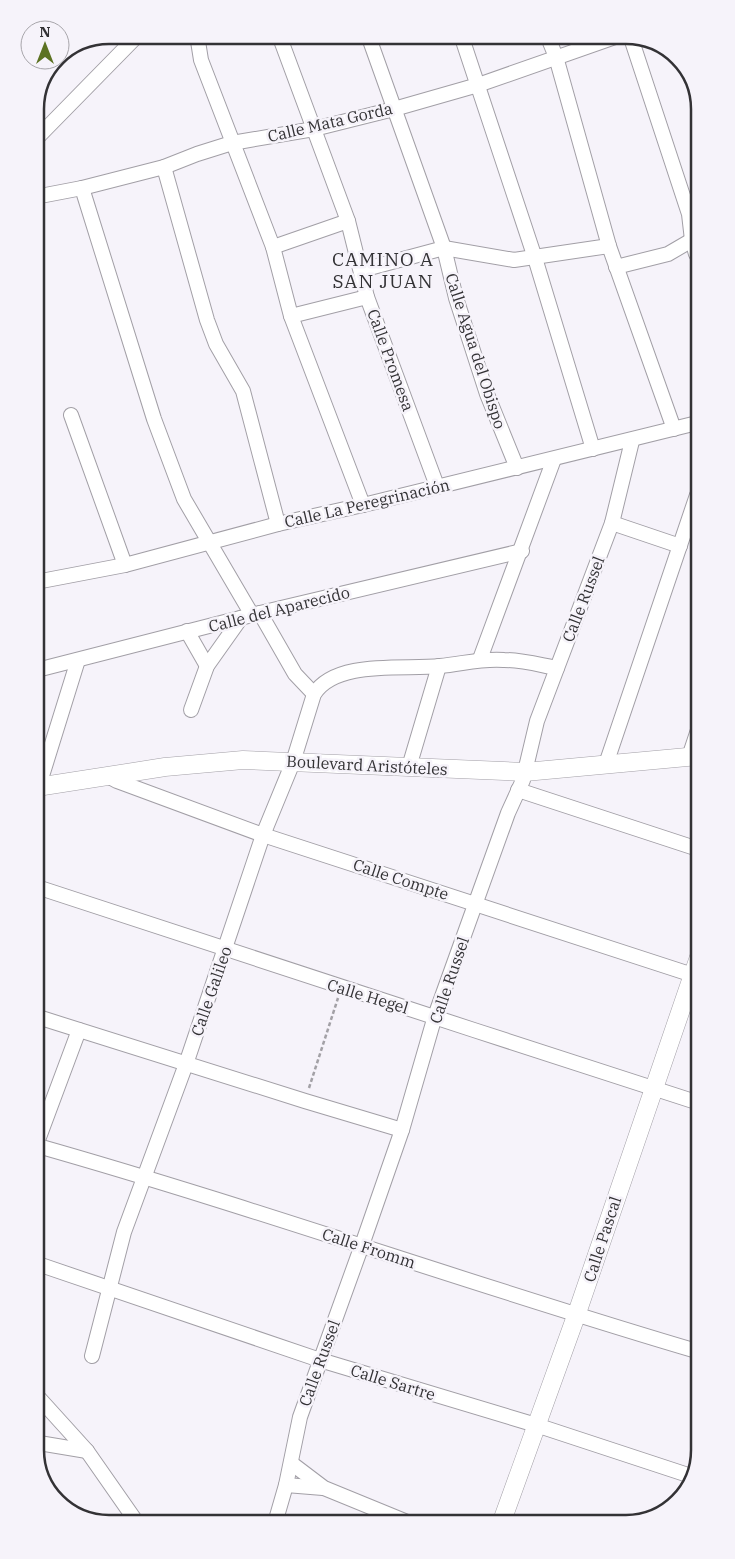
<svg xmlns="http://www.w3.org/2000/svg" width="735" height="1559" font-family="'IBM Plex Serif',serif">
<rect width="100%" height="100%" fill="#f6f3fa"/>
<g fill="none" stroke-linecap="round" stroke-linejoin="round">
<defs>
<g id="minor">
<polyline points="197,35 201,60 273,247 291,316 363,505"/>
<polyline points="279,35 348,221 367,297 437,486"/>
<polyline points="368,35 444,248 456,298 487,394 517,468"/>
<polyline points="461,35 535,258 593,449"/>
<polyline points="547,35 556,57 609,246 674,429"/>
<polyline points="630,35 689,214 692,240 696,254"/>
<polyline points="35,140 138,35"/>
<polyline points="164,167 207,320 216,344 243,391 278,524"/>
<polyline points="82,188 154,419 184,499 252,615"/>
<polyline points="35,197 82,188 164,167 197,154 232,143 314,129 394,109 478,85 621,35"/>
<polyline points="273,247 348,221"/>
<polyline points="616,267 668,254 692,240"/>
<polyline points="362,270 444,248 514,260 609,246"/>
<polyline points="291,316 367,297"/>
<polyline points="71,415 125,565"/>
<polyline points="612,523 680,546"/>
<polyline points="36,582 125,565 278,524 363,505 697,423"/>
<polyline points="260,613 295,674 314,694"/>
<polyline points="187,631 207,666"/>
<polyline points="480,659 554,459"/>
<polyline points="37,670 252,615 522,551"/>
<polyline points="191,710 207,666 241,618"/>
<polyline points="689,757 698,730"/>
<polyline points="606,764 697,495"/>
<polyline points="409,767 439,666"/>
<polyline points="106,775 117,781 263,835 699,977"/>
<polyline points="518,790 698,849"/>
<polyline points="37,792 78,660"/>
<path d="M 37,887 C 258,959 478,1032 699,1103"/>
<polyline points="38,1017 305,1101 402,1130"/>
<polyline points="38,1140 79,1030"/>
<path d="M 38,1146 C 260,1209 478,1287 700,1352"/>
<polyline points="38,1264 320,1360 536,1425 691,1476"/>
<path d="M 92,1356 L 124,1232 L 186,1064 L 263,835 L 293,762 L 314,694 C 336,659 405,670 440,666 C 462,664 482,658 504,660 C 522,660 540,665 557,668"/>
<polyline points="39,1398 87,1451 138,1524"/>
<polyline points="39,1443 87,1451"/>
<polyline points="291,1463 324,1488 407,1522"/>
<polyline points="286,1485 323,1488"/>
<polyline points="275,1523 286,1485 300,1417 362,1245 402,1130 435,1016 508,813 523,780 537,721 612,523 632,441"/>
</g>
<g id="tertiary">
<polyline points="37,787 165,767 243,760 525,772 698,756"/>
<polyline points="502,1521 576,1316 699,957"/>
</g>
</defs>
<!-- minor casing -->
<use href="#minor" stroke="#a29fa6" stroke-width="16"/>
<!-- tertiary casing -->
<use href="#tertiary" stroke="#a29fa6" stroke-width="19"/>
<!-- path -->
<polyline stroke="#a3a1a6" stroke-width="2.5" stroke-dasharray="4 2.5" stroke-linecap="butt" points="309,1088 338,998"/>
<!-- minor -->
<use href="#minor" stroke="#fff" stroke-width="14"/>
<!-- tertiary -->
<use href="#tertiary" stroke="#fff" stroke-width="18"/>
</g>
<g text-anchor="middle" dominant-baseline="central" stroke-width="5" stroke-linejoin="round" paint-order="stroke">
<!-- street labels -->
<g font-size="16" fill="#333235" stroke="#f6f3fa">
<text transform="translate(330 122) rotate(-13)">Calle Mata Gorda</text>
<text transform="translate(476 351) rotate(72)">Calle Agua del Obispo</text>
<text transform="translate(391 360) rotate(70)">Calle Promesa</text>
<text transform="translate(367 503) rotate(-13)">Calle La Peregrinación</text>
<text transform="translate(583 599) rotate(-69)">Calle Russel</text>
<text transform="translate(279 609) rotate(-14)">Calle del Aparecido</text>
<text transform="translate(367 765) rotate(3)">Boulevard Aristóteles</text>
<text transform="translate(401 879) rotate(18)">Calle Compte</text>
<text transform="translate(449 980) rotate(-71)">Calle Russel</text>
<text transform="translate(211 991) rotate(-71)">Calle Galileo</text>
<text transform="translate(368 996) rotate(17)">Calle Hegel</text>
<text transform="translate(602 1239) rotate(-72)">Calle Pascal</text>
<text transform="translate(369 1248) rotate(18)">Calle Fromm</text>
<text transform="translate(319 1363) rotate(-70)">Calle Russel</text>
<text transform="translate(393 1382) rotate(17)">Calle Sartre</text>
</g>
<!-- quarter labels -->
<g font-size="19" letter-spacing="1" fill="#333235" stroke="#f6f3fa">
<text x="383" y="259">CAMINO A<tspan x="383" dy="22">SAN JUAN</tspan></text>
</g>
</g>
<!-- crop -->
<path d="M0 0H735V1559H0ZM109 44H626A65 65 0 0 1 691 109V1450A65 65 0 0 1 626 1515H109A65 65 0 0 1 44 1450V109A65 65 0 0 1 109 44Z" fill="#f6f3fa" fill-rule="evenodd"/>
<path fill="none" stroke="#333235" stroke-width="2.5" d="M109 44H626A65 65 0 0 1 691 109V1450A65 65 0 0 1 626 1515H109A65 65 0 0 1 44 1450V109A65 65 0 0 1 109 44Z"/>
<!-- north arrow -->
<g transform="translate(45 45)"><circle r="24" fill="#f6f3fa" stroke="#a8a6ab"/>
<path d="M0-4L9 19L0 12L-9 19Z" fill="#5c7222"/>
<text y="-8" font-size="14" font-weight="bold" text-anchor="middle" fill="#333235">N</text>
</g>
</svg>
